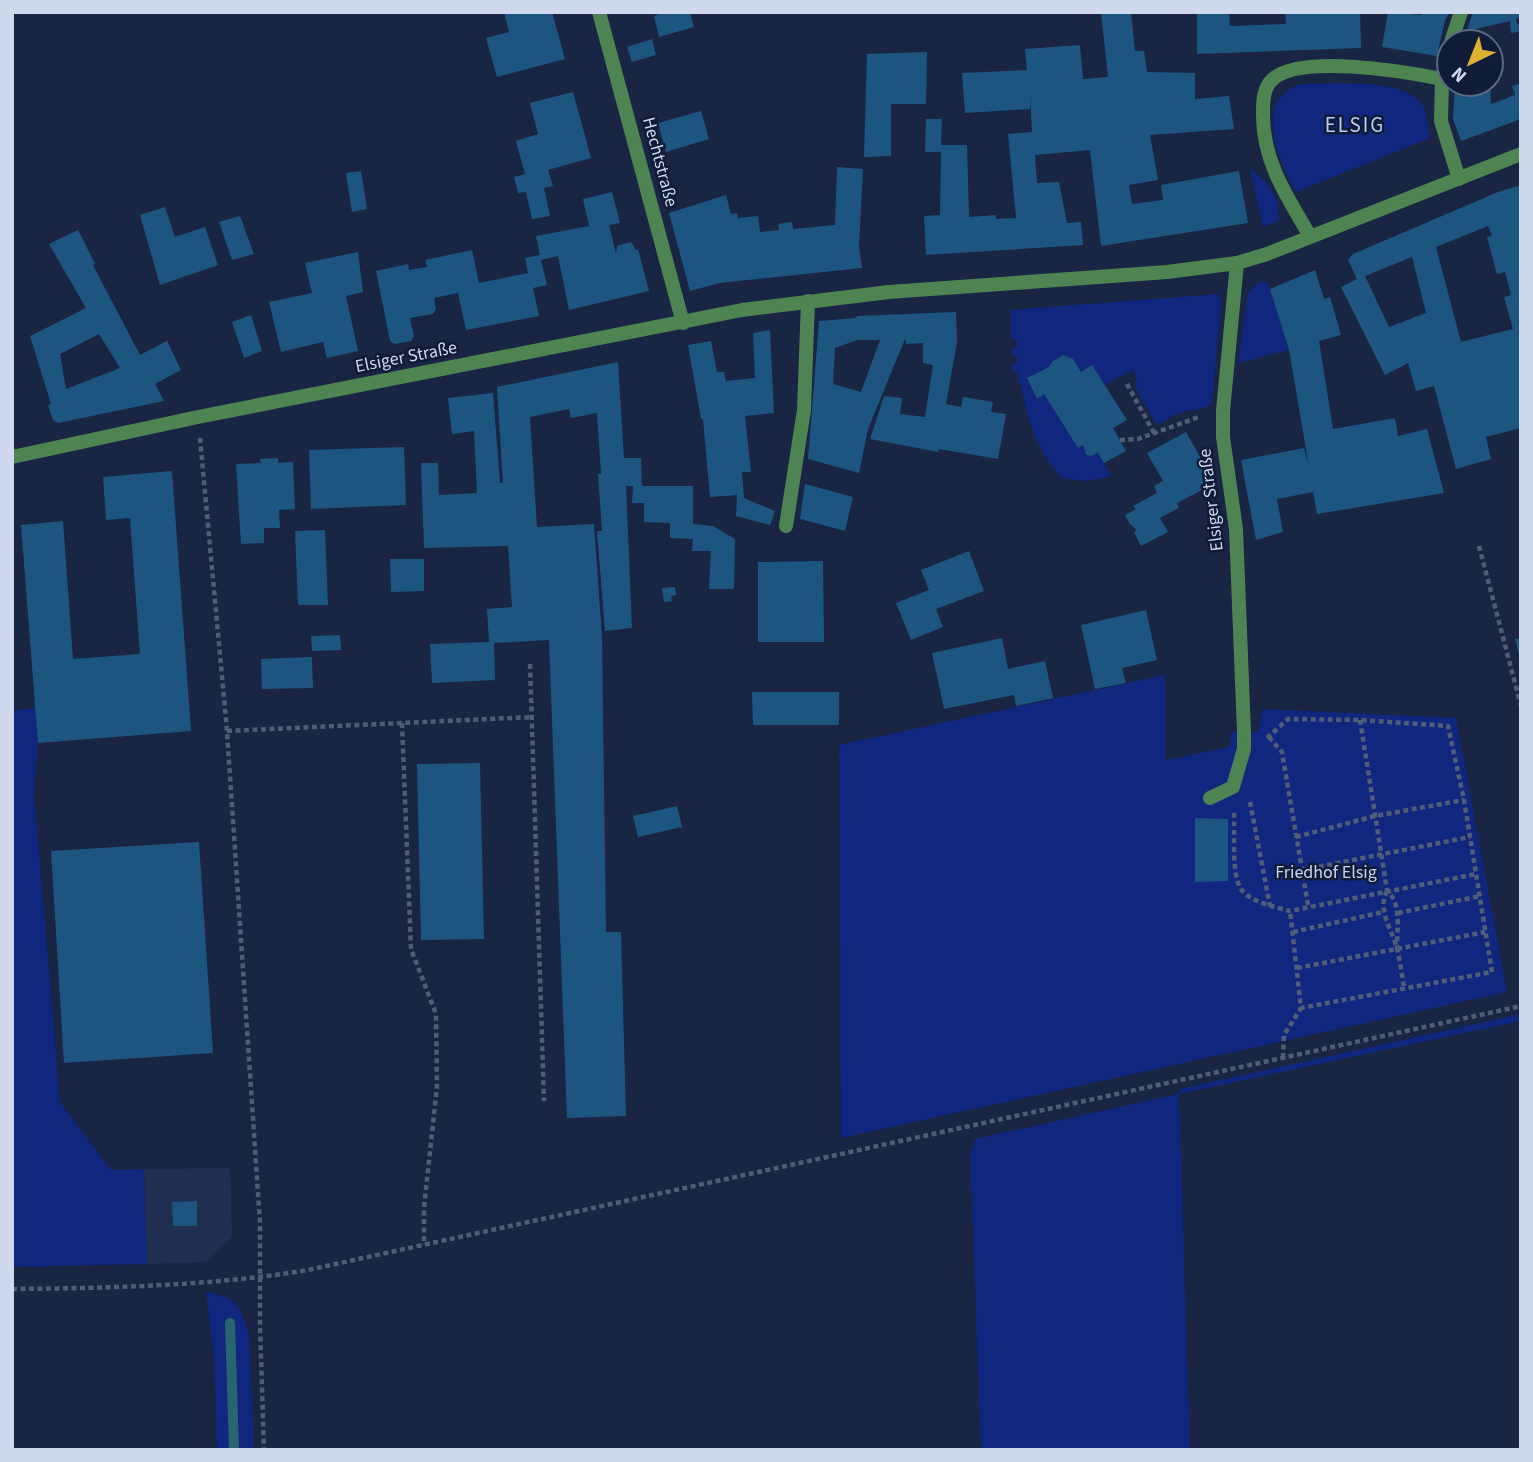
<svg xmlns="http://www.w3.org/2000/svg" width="1533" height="1462" font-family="'Source Sans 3',sans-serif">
<rect width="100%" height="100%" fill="#192543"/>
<!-- built -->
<polygon fill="#212d51" points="230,1168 232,1237 207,1262 147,1264 144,1169"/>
<!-- green -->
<g fill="#11277f">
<path d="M 1302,84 C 1333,84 1405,77 1423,106 C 1428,115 1428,129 1430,138 L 1296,192 C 1279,161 1251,98 1302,84 Z"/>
<path d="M 1250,169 C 1268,181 1281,198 1278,221 L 1263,227 Z"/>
<polygon points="1266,281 1270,289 1289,350 1238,363 1248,293 1258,283"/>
<path d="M 1218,294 L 1221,302 L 1212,403 C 1201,412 1189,408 1178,414 C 1170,417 1165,422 1156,424 L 1135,386 L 1137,378 L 1132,370 L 1105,385 L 1092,365 L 1081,372 L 1073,359 L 1063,355 L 1053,361 L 1049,367 L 1027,378 L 1036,399 L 1044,394 L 1078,448 L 1083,445 L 1086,455 L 1091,456 L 1098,453 L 1112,476 L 1085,481 L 1062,478 C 1032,446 1027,412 1017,371 L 1012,371 L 1012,364 L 1017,364 L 1017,356 L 1012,355 L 1012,348 L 1017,347 L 1016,339 L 1011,338 L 1011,310 Z"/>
<polygon points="1165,675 1165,760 1230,747 1231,732 1258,732 1263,709 1456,718 1507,992 841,1138 839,745"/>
<polygon points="36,708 38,743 34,794 60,1102 111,1170 144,1169 147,1264 12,1267 12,711"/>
<polygon points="1521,1014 1521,1021 1179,1094 1190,1450 981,1450 970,1154 975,1139 1178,1094 1180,1089"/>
<path d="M 206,1292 C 235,1296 241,1307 249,1334 L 254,1450 L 217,1450 L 214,1358 Z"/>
</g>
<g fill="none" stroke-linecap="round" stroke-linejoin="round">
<!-- stream -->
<polyline stroke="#29656c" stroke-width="10" points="230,1323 234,1450"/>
</g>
<!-- building -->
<g fill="#1d5581" fill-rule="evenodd">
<polygon points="504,12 552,12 565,59 497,77 486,38 509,32"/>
<polygon points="656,12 690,12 694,27 659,37 654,16 657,15"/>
<polygon points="1101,12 1131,12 1135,51 1144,51 1147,72 1195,73 1195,99 1229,96 1234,129 1150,135 1158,180 1129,185 1132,204 1163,200 1161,185 1239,171 1248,223 1101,246 1090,150 1035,155 1037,183 1059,182 1067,223 1081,222 1083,245 926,255 924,216 940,215 941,152 925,152 926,119 942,119 941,145 967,145 969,217 996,215 996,219 1016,218 1008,134 1032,132 1030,94 1030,109 965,113 962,73 1027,70 1025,49 1080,45 1083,79 1108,77"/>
<polygon points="1197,12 1229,12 1230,26 1286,24 1285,12 1360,12 1361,48 1197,54"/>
<polygon points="1388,12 1421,15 1422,12 1450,12 1445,20 1437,56 1382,47"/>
<polygon points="1473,12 1521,12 1521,18 1516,19 1517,24 1521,24 1521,31 1511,33 1510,21 1467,31"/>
<polygon points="652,39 656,55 632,62 627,47"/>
<polygon points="927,52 926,104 891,104 891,156 864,157 867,54"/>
<polygon points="1521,83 1521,119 1461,141 1453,119 1455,84 1490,84 1491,104 1515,95 1512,86"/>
<polygon points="573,92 591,158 548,170 553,186 544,188 550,216 532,219 526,192 518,193 514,177 525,174 516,141 538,134 530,103"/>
<polygon points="701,111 709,139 666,152 658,123"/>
<polygon points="837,167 863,169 859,247 862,268 720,283 690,291 669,213 726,195 731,214 737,213 738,218 758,216 760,232 779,230 778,224 792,222 793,229 835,225"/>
<polygon points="361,171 367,209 352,212 346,173"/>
<path d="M 1521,185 L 1521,428 L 1486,437 L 1491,459 L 1456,469 L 1434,386 L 1416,391 L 1408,363 L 1385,375 L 1341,287 L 1357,279 L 1348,260 L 1353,254 L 1498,192 ZM 1488,226 L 1492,236 L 1487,237 L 1497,274 L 1505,272 L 1511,295 L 1504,297 L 1513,329 L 1461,342 L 1436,247 ZM 1412,257 L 1426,313 L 1389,327 L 1365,276 Z"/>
<polygon points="612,192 620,223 609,225 616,254 617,246 631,242 636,250 638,249 649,291 569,310 558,256 541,260 547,285 533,288 539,316 466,330 458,293 434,298 436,309 433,314 410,318 414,336 411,341 395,344 390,341 376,271 408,264 409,270 427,267 425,260 472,250 479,283 528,273 525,258 540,255 536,236 589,226 583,199"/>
<polygon points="165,207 175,237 205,227 218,265 160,285 140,215"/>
<polygon points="240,216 254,254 232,260 219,222"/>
<path d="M 78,230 L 95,264 L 93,265 L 140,355 L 167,341 L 181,370 L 155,384 L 164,401 L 58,423 L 53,420 L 48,405 L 51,404 L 30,336 L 86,308 L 49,244 ZM 99,334 L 120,368 L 66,389 L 60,354 Z"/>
<polygon points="358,252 363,292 346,296 358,351 327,358 323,342 281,352 269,302 312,293 305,263"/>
<polygon points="1315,270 1324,299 1330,297 1341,335 1319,341 1333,429 1395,418 1398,436 1427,429 1444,493 1317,514 1313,492 1277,499 1283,532 1256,540 1241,460 1304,448 1309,467 1289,350 1270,289"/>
<path d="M 956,312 L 957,342 L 946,404 L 961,407 L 963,397 L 993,402 L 991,412 L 1006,414 L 998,459 L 939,449 L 938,452 L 870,439 L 884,396 L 902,398 L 900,414 L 925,417 L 933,365 L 923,363 L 923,343 L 906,344 L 905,339 L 868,429 L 859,473 L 808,459 L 819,321 L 856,318 L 857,316 ZM 857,340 L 880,340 L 861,392 L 833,384 L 835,348 Z"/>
<polygon points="251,315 262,351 244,358 232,322"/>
<polygon points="770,330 774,413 745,416 751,472 742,472 744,498 775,511 770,525 736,516 737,495 710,497 703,419 701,419 688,345 711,341 717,372 724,372 726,381 755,378 753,333"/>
<polygon points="1063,355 1073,359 1081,372 1092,365 1127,420 1113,428 1126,451 1104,463 1098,453 1091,456 1086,455 1083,445 1078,448 1044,394 1037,399 1027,378 1049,367 1053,361"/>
<polygon points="618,362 624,458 641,458 642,486 693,486 693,524 713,526 735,539 734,589 709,589 711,551 692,551 693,539 670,538 670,523 644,522 644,503 632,503 633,486 626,486 632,628 605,631 597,531 602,531 598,474 601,474 597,413 571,418 569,409 530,417 537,527 594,524 602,637 606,932 621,932 626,1116 567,1118 549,640 494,643 495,680 432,683 430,644 489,642 487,609 512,607 508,546 424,548 421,463 438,463 439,495 477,493 474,431 452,434 448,398 493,393 500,483 503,483 497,387"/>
<polygon points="1186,432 1215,483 1177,503 1179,508 1160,518 1168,532 1141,546 1134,532 1137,530 1130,524 1125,515 1136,509 1133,506 1157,493 1154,486 1163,481 1147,453"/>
<polygon points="404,447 406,505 311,509 309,450"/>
<polygon points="278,458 278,463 293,462 295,509 279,510 280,528 264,528 264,543 241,544 236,464 261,463 260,459"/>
<polygon points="172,471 191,731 38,743 21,525 63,521 73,659 140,654 130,518 106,520 103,477"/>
<polygon points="805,484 853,497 845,531 800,519"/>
<polygon points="325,530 328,605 298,605 295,531"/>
<polygon points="969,551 984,591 936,609 943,627 911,640 896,603 929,590 921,570"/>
<polygon points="390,559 424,559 424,591 391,592"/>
<polygon points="823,561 824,642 758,642 758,562"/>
<polygon points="675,587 676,595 671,596 672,601 664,602 662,588"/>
<polygon points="1146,610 1157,660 1122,668 1126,683 1095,689 1081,625"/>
<polygon points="340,635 341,650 312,651 311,636"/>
<polygon points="1002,638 1008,669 1045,661 1053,698 1016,706 1014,695 944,709 932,653"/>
<polygon points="1521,638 1521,659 1520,659 1515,639"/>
<polygon points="312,657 313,688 262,689 261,659"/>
<polygon points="752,692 839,692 839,725 753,725"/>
<polygon points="480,763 484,939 421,940 417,764"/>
<polygon points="677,806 682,827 638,837 633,816"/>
<polygon points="1195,818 1228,819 1228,881 1195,882"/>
<polygon points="199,842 213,1053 64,1063 51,851"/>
<polygon points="197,1201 197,1226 173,1226 172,1202"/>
</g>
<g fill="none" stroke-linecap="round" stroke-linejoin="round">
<!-- path -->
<g stroke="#515c77" stroke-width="4.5" stroke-dasharray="5 3.5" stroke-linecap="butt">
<polyline points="1127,384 1154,433"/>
<polyline points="200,438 227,731 260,1223 260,1324 264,1450"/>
<polyline points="1120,440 1138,439 1199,417"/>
<polyline points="1479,546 1521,706"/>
<polyline points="530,664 544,1101"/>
<path d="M 1360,720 L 1387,890 C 1402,905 1397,928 1397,948"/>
<polyline points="402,723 411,949 436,1014 437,1087 424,1207 424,1245"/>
<polyline points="227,731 533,717"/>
<polyline points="1269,737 1282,752 1308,905"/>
<polyline points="1267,738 1288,719 1360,720 1448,726 1464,800 1492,972 1301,1008 1290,911"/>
<polyline points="1250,802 1270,906"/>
<path d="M 1234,813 C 1235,832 1231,874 1241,889 C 1250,902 1275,907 1290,911 L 1476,874"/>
<polyline points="1296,837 1375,816 1464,800"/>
<polyline points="1302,870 1470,837"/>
<path d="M 1387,891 C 1377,911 1392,929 1397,949 C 1400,961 1402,975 1404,987"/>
<polyline points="1398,913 1480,896"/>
<polyline points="1293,932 1383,912"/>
<polyline points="1297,968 1485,932"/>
<polyline points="1283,1058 1284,1035 1301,1008"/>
<path d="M 12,1289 C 111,1288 211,1286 308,1270 L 1521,1006"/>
</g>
<!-- lane -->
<polyline stroke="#4d8452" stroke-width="14" points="1210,798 1233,787 1244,749 1244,732"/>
<!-- street -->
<g stroke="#4d8452" stroke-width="14">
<polyline points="599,12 683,323"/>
<polyline points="1451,42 1461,12"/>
<polyline points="1442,79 1449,50"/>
<path d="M 1310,236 C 1287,197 1262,160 1263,113 C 1263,103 1263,91 1270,82 C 1294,52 1407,72 1442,79 L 1441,121 L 1459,179"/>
<polyline points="1237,263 1223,411 1223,437 1236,529 1244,732"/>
<polyline points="12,457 198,417 742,310 889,292 1167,272 1237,263 1267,254 1521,154"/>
<polyline points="786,526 804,410 808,301"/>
</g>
</g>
<g text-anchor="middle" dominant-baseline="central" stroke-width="5" stroke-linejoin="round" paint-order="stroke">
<!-- street labels -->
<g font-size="18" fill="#cfd8ec" stroke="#101b38">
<text transform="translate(660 162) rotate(75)">Hechtstraße</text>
<text transform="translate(406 357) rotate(-11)">Elsiger Straße</text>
<text transform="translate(1211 500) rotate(-97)">Elsiger Straße</text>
</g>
<!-- park labels -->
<g font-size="18" fill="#cad5ef" stroke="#101b38">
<text x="1326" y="872">Friedhof Elsig</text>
</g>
<!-- quarter labels -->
<g font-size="21" letter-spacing="2" fill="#bdcef5" stroke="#101b38">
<text x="1355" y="125">ELSIG</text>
</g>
</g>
<!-- border -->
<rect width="1533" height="1462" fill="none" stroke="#cfd8ec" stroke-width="28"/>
<!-- north arrow -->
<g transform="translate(1470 63) rotate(223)"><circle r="33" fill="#101b38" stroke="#5c6780" stroke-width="2"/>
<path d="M0-5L12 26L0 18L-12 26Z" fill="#e0b034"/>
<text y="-10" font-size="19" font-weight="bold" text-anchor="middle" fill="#cfd8ec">N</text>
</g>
</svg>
